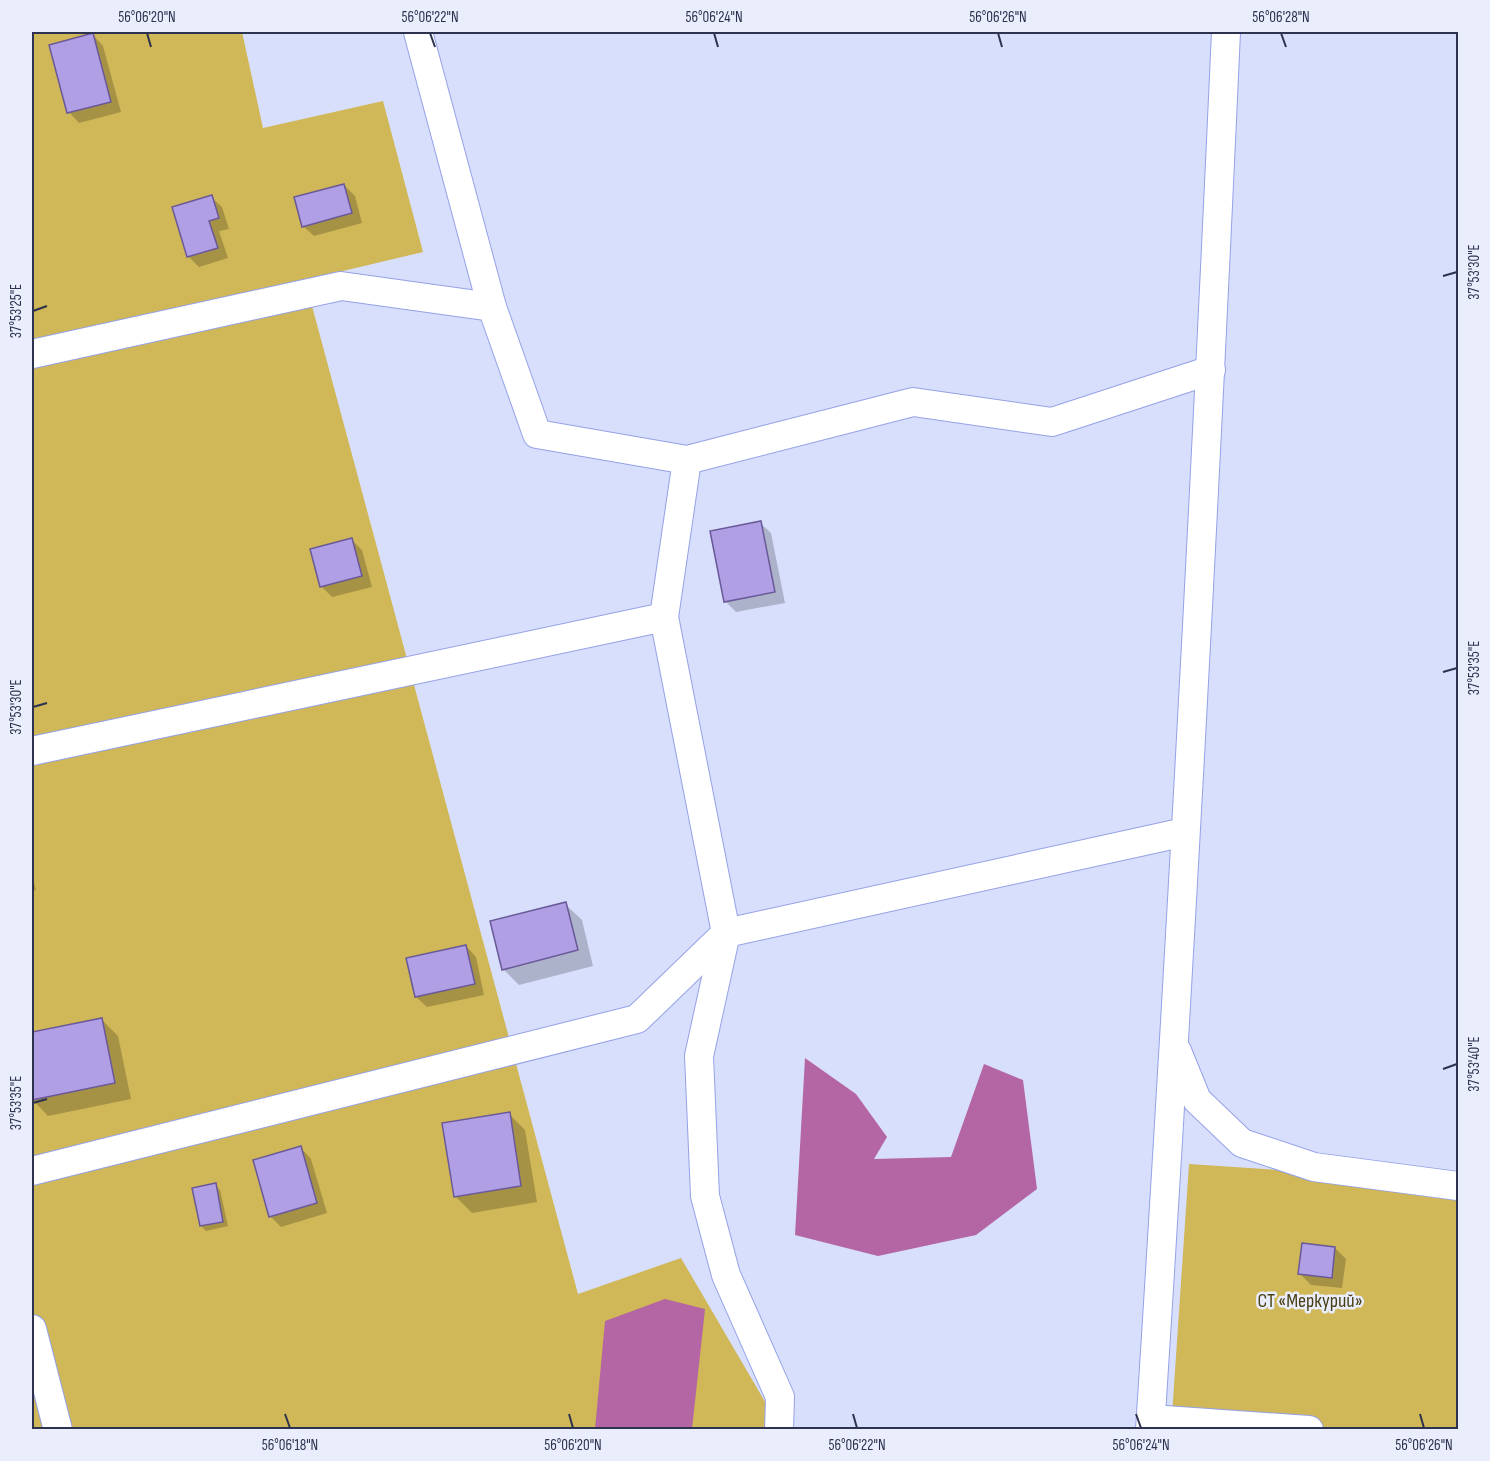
<svg xmlns="http://www.w3.org/2000/svg" width="1490" height="1461" font-family="'Sofia Sans Condensed',sans-serif">
<rect width="100%" height="100%" fill="#d8dffc"/>
<!-- green -->
<g fill="#d0b757">
<polygon points="32,32 242,32 263,128 383,101 423,252 305,280 578,1294 681,1258 781,1429 32,1429"/>
<polygon points="1189,1164 1458,1182 1458,1429 1171,1430"/>
</g>
<!-- water -->
<g fill="#b466a4">
<polygon points="805,1058 856,1094 887,1137 874,1159 951,1157 984,1064 1023,1080 1037,1189 976,1235 878,1256 795,1235"/>
<polygon points="665,1299 705,1309 692,1429 595,1429 605,1321"/>
</g>
<!-- shadow -->
<g fill="#0003">
<polygon points="93,35 103,46 121,112 79,123 69,112"/>
<polygon points="344,185 355,196 362,223 314,236 303,226"/>
<polygon points="211,197 222,207 229,229 219,231 228,258 199,267 188,256"/>
<polygon points="760,523 771,533 785,603 736,612 726,602"/>
<polygon points="351,539 362,550 372,587 332,597 321,586"/>
<polygon points="32,876 36,890 32,891"/>
<polygon points="565,904 582,920 593,966 519,985 503,969"/>
<polygon points="466,946 476,957 484,995 427,1007 416,997"/>
<polygon points="102,1020 118,1036 131,1099 48,1116 32,1099 32,1034"/>
<polygon points="509,1114 525,1130 537,1202 472,1213 455,1196"/>
<polygon points="301,1148 311,1159 327,1213 281,1227 270,1216"/>
<polygon points="215,1185 220,1190 228,1226 206,1231 201,1226"/>
<polygon points="1335,1248 1346,1259 1342,1288 1311,1285 1300,1274"/>
</g>
<!-- building -->
<g fill="#b09fe4" stroke="#6a5998" stroke-width="1.5">
<polygon points="93,33 111,102 67,113 49,45"/>
<polygon points="344,184 352,213 302,227 294,197"/>
<polygon points="212,195 219,218 209,221 218,248 187,257 172,207"/>
<polygon points="761,521 775,592 724,602 710,531"/>
<polygon points="352,538 362,576 320,587 310,549"/>
<polygon points="566,902 578,950 502,970 490,921"/>
<polygon points="466,945 475,984 415,997 406,958"/>
<polygon points="102,1018 115,1083 32,1100 32,1032"/>
<polygon points="510,1112 521,1186 454,1197 442,1123"/>
<polygon points="301,1146 317,1203 269,1217 253,1160"/>
<polygon points="216,1183 223,1222 200,1226 192,1188"/>
<polygon points="1302,1243 1335,1247 1332,1278 1298,1274"/>
</g>
<g fill="none" stroke-linecap="round" stroke-linejoin="round">
<defs>
<g id="minor">
<polyline points="418,32 492,307"/>
<polyline points="32,354 341,286 492,307 537,434 687,460 913,402 1052,422 1211,370"/>
<polyline points="664,617 726,933 1185,832"/>
<polyline points="32,751 664,617 687,460"/>
<polyline points="726,933 699,1056 705,1196 726,1275 780,1397 779,1430"/>
<polyline points="1177,1051 1197,1100 1242,1143 1314,1167 1458,1186"/>
<polyline points="32,1171 637,1019 726,933"/>
<polyline points="32,1329 58,1430"/>
<polyline points="1151,1419 1309,1430"/>
<path d="M 1150,1430 C 1180,964 1205,498 1226,32"/>
</g>
</defs>
<!-- minor casing -->
<use href="#minor" stroke="#94a2e6" stroke-width="30"/>
<!-- minor -->
<use href="#minor" stroke="#fff" stroke-width="28"/>
</g>
<!-- ticks -->
<path fill="none" stroke="#2d324e" stroke-width="2" d="M 147,33 L 151,47M 430,33 L 435,47M 714,33 L 718,47M 998,33 L 1002,47M 1281,33 L 1286,47M 1443,276 L 1457,272M 33,311 L 47,306M 1443,672 L 1457,668M 33,707 L 47,703M 1443,1069 L 1457,1064M 33,1103 L 47,1099M 285,1414 L 290,1428M 569,1414 L 573,1428M 853,1414 L 857,1428M 1136,1414 L 1141,1428M 1420,1414 L 1424,1428"/>
<g text-anchor="middle" dominant-baseline="central" stroke-width="5" stroke-linejoin="round" paint-order="stroke">
<!-- park labels -->
<g font-size="20" fill="#4a3f13" stroke="#eaedfc">
<text x="1310" y="1301">СТ «Меркурий»</text>
</g>
</g>
<!-- border -->
<rect width="1490" height="1461" fill="none" stroke="#eaedfc" stroke-width="66"/>
<rect x="33" y="33" width="1424" height="1395" fill="none" stroke="#2d324e" stroke-width="2"/>
<g font-size="15" text-anchor="middle" fill="#2d324e">
<text x="147" y="22">56°06'20"N</text>
<text x="430" y="22">56°06'22"N</text>
<text x="714" y="22">56°06'24"N</text>
<text x="998" y="22">56°06'26"N</text>
<text x="1281" y="22">56°06'28"N</text>
<text transform="translate(1474 272) rotate(-90)" y="5">37°53'30"E</text>
<text transform="translate(16 311) rotate(-90)" y="5">37°53'25"E</text>
<text transform="translate(1474 668) rotate(-90)" y="5">37°53'35"E</text>
<text transform="translate(16 707) rotate(-90)" y="5">37°53'30"E</text>
<text transform="translate(1474 1064) rotate(-90)" y="5">37°53'40"E</text>
<text transform="translate(16 1103) rotate(-90)" y="5">37°53'35"E</text>
<text x="290" y="1450">56°06'18"N</text>
<text x="573" y="1450">56°06'20"N</text>
<text x="857" y="1450">56°06'22"N</text>
<text x="1141" y="1450">56°06'24"N</text>
<text x="1424" y="1450">56°06'26"N</text>
</g>
</svg>
